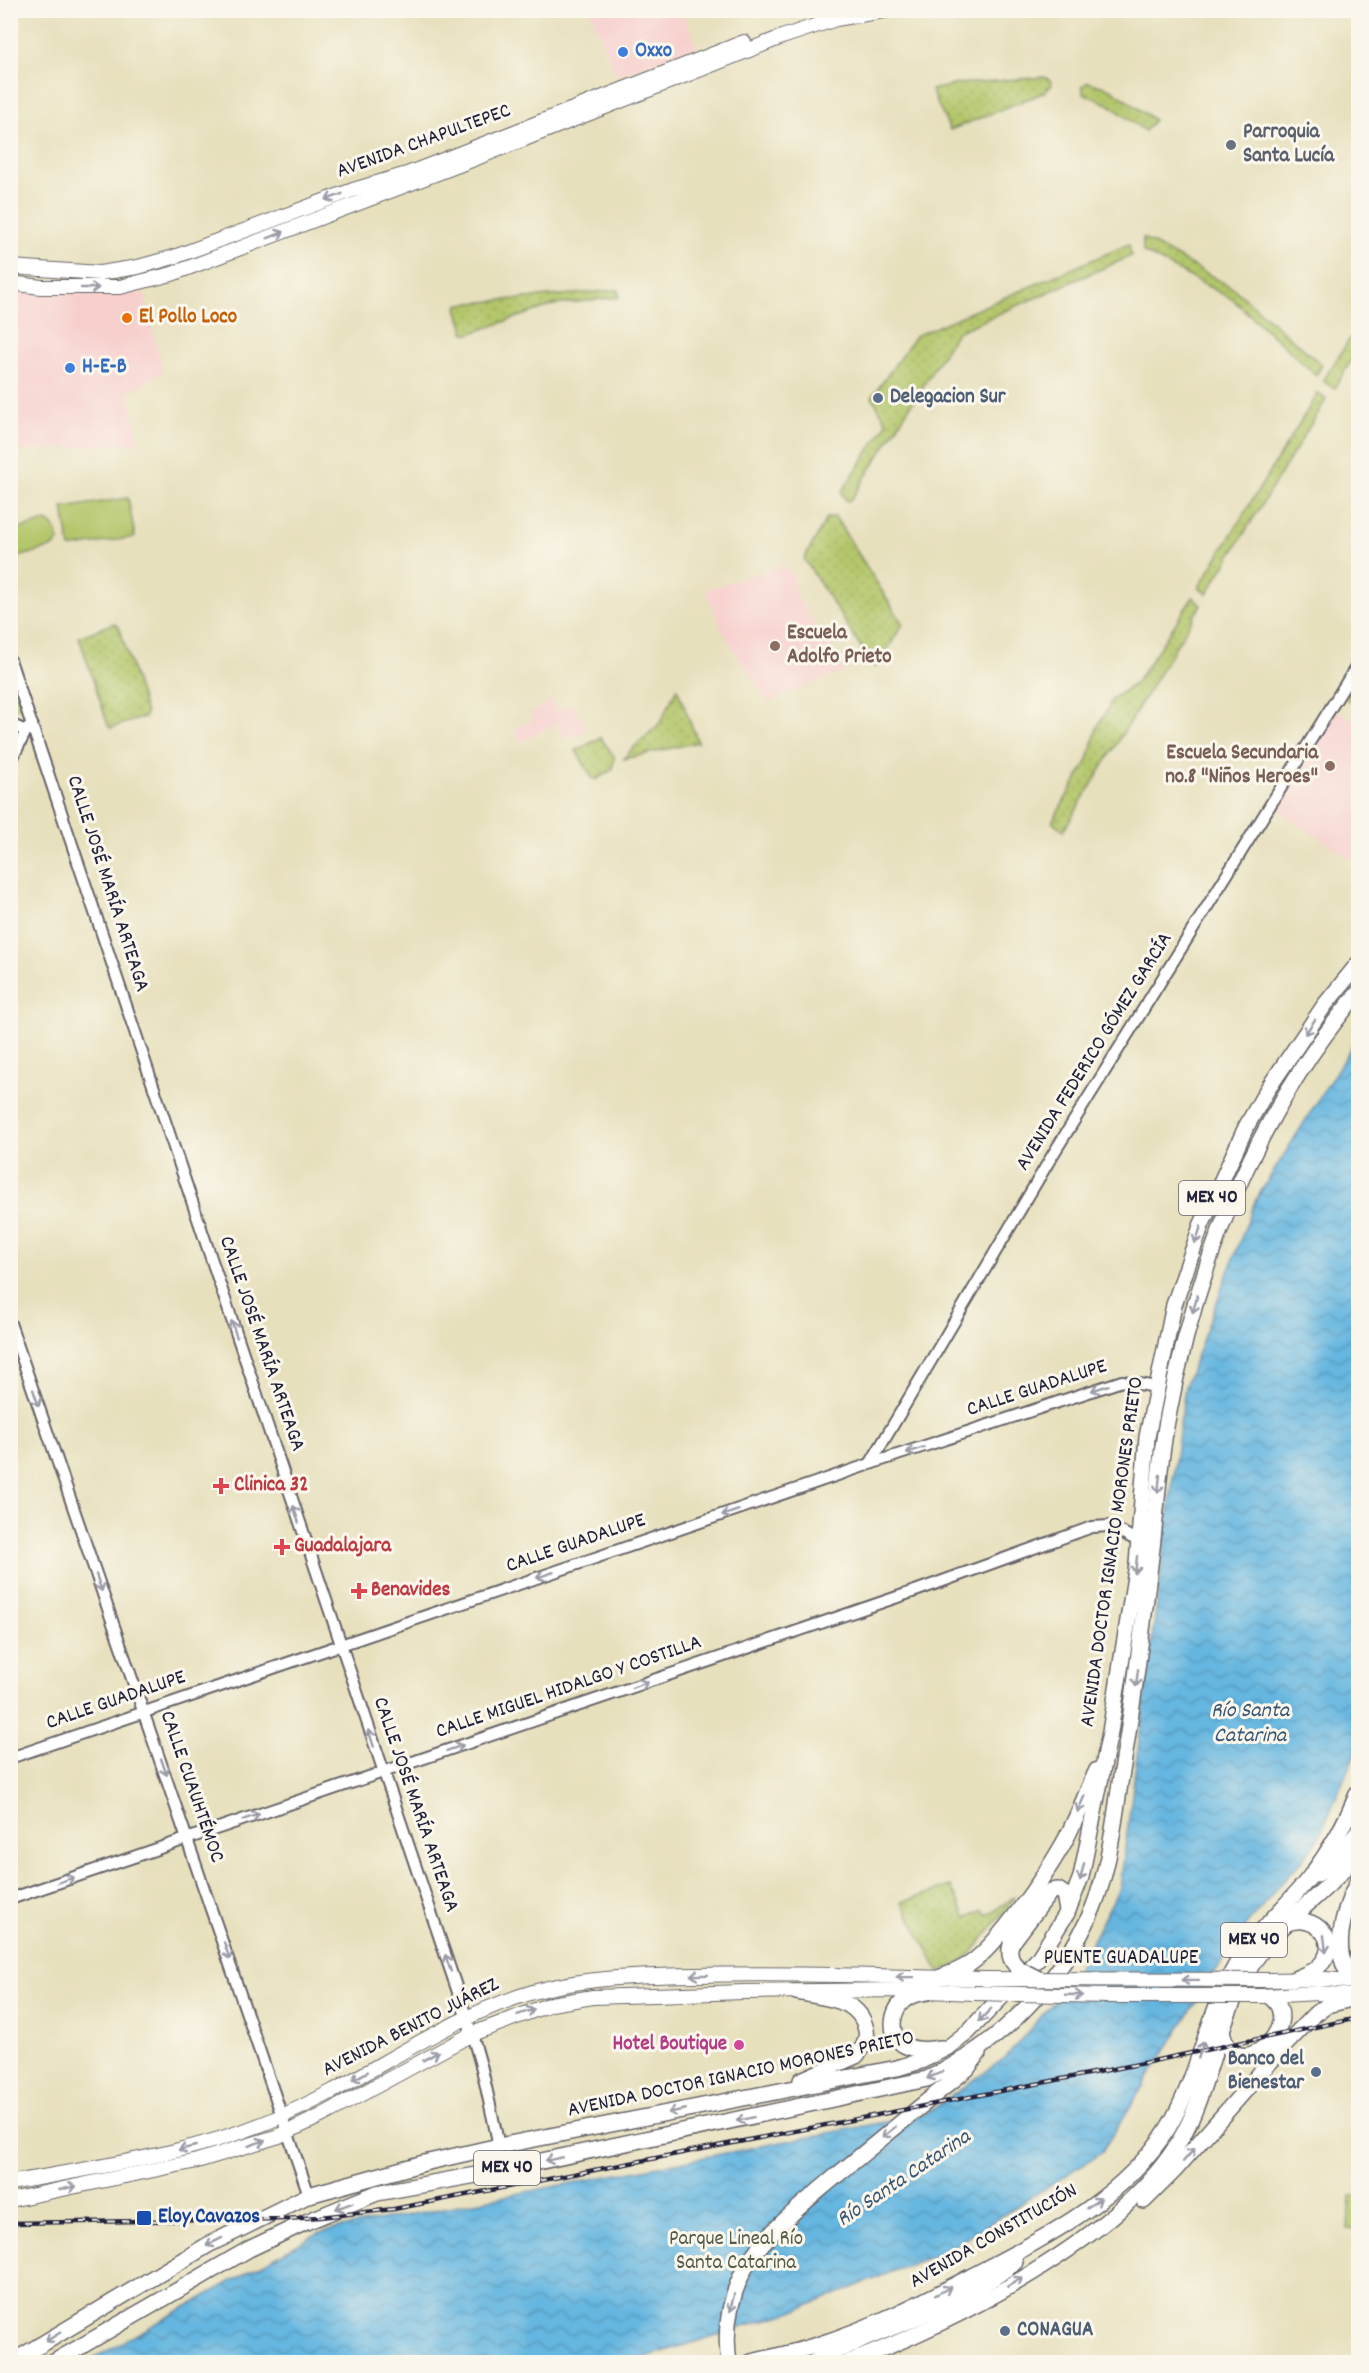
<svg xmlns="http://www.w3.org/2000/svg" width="1369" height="2373" font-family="Dekko,sans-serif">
<defs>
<pattern id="park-dots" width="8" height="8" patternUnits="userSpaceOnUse" patternTransform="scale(1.5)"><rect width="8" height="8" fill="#b3c66a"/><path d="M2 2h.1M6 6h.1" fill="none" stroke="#9aaa5d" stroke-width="1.8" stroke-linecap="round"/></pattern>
<pattern id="water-waves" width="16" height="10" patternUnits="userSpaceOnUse" patternTransform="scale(1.5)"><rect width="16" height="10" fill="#65b6e0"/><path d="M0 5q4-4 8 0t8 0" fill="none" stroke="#5394b7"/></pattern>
</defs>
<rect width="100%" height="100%" fill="#fbf7ec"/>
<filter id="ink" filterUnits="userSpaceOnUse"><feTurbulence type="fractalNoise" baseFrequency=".0167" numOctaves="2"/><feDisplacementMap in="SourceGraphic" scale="12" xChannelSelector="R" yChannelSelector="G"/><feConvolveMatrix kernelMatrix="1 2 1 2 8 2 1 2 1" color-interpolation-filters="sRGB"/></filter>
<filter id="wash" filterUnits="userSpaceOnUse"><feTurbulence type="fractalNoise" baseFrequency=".008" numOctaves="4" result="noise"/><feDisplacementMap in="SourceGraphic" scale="24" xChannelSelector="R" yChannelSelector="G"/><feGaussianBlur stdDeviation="1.35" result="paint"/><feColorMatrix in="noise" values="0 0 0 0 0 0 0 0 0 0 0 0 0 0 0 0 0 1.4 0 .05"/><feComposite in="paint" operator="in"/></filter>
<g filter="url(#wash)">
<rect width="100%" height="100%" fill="#e7e0bd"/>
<!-- built -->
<g fill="#f7d0ce">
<polygon points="590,11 682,11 697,47 616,76"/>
<polygon points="11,289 95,295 144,293 163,371 129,393 139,443 11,451"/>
<polygon points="784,565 797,585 792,589 845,671 768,702 724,634 705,590"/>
<polygon points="551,701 557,711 571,703 586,729 566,740 556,723 521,742 514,730 533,719 530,713"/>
<polygon points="1335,709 1358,723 1358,864 1275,808"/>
</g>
<!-- grass -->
<g fill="#b3c66a" stroke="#6a7452" stroke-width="1.5">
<polygon points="128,498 135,537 70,548 63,508"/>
<path d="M 46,521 C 56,526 56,531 59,540 L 53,547 L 11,559 L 11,531 Z"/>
<polygon points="1358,682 1358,707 1346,699"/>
<polygon points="1350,2196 1358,2196 1358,2229 1348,2229"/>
</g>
<!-- park -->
<g fill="url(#park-dots)" stroke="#6a7452" stroke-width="1.5">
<polygon points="1044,77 1050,80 1052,85 1045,92 950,130 931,90 958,84"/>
<polygon points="1088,82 1111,89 1154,120 1145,131 1108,104 1084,94 1082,86"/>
<polygon points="1143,238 1233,288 1322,365 1316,375 1232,299 1143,252"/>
<polygon points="1129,244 1131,256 957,332 851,500 847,501 841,493 887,423 872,397 915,336"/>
<polygon points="618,290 619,297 553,305 469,334 464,332 457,307 460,304"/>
<polygon points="1358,326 1358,349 1334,389 1323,381"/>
<polygon points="1318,393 1326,400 1207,594 1199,587"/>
<polygon points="835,517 903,624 877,666 874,667 804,559 827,518"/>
<polygon points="1193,597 1201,605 1064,830 1052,822 1088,760 1097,728 1113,698 1136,683"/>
<polygon points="114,623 119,627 146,713 145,717 111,728 108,725 79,637"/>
<polygon points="10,668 23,706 11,710 10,710"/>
<polygon points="677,688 698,742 624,759 630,751 660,723"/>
<polygon points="601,738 614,756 613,769 596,780 592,778 576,750"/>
<polygon points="951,1886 966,1918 983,1910 987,1915 1016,1896 973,1952 960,1963 939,1972 902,1902"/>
</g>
<!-- water -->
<polygon fill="url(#water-waves)" stroke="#446c8e" stroke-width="1.5" points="1358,1036 1357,1749 1317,1842 1241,1931 1101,2153 949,2249 792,2312 630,2362 87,2362 320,2232 926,2114 1006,2057 1069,1984 1120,1887 1185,1386 1255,1201"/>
</g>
<g filter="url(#ink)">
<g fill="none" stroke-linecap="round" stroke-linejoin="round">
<defs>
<g id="minor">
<polyline points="10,660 472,2034 482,2069 499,2146"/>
<polyline points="10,724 26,731"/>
<polyline points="10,763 26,731 32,724"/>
<polyline points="10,1323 309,2195"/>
<polyline points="870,1464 1052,1156 1358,664"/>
<polyline points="10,1758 870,1464 1122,1381 1156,1387"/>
<polyline points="10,1899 918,1590 1092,1527 1110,1526 1138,1541"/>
</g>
<g id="major">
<polyline points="10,267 100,273 138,267 174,257 353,190 407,174 744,42"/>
<polyline points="10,283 41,287 120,287 172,274 464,163 782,37 836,19 889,10"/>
<polyline points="1269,1980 1326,1979 1358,1982"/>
<polyline points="1262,1996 1318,1993 1353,1996"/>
<path d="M 10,2183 C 100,2166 193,2154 277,2118 C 365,2081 441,2019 533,1992 C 585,1977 641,1976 695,1975 C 791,1973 888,1976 985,1979"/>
<polyline points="10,2200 197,2161 279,2136 323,2115 472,2034 551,2004 593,1997 744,1992 903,1990 974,1993"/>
</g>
<g id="highway">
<polyline points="1316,1875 1332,1864 1358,1832"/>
<path d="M 1285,1924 C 1316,1910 1344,1945 1318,1967 C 1311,1973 1301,1976 1292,1980"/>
<polyline points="1011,1944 1051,1891 1058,1890 1064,1894 1067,1911"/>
<path d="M 938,1978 C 950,1974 961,1970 971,1963 C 1000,1942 1044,1877 1062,1846 C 1076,1822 1085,1795 1097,1770"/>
<path d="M 1357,1982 C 1327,1959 1344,1908 1358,1881"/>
<path d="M 932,1991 C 925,1993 916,1993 909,1997 C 892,2005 886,2034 904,2045 C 915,2051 929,2050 941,2048"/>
<path d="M 796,1992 C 823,1998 860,1997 866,2030 C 868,2041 863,2049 856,2056 L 801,2080"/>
<path d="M 1222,2029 C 1231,2093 1310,2024 1269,1996"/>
<polyline points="1144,2201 1174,2171 1286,2044 1315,2014 1328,2005 1358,1997"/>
<polyline points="12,2362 208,2245 309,2195 424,2163 499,2146 897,2068 921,2061 950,2046 968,2032 1038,1959 1067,1913 1081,1877 1110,1732 1137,1564 1147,1437 1174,1305 1201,1226 1246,1127 1267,1090 1324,1006 1358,964"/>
<path d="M 54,2362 L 249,2249 L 306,2222 L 377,2193 L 476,2175 L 927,2079 C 998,2046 1063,1981 1093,1908 C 1110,1866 1114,1821 1121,1777 C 1134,1701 1143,1625 1152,1548 C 1157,1506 1159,1463 1167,1421 C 1196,1266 1255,1115 1358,993"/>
<path d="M 729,2362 C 724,2329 730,2296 746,2266 C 766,2232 807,2201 836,2176 C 880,2140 923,2104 967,2069 L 978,2054"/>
<path d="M 751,2362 C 773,2357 796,2352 817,2345 C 871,2328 921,2303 970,2277 C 1042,2239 1124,2199 1168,2128 C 1199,2077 1206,2017 1236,1965 C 1256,1932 1285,1908 1309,1878 C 1329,1852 1346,1823 1358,1792"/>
<path d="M 814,2362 C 880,2328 957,2310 1015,2262"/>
<path d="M 849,2362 C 951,2324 1124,2237 1180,2140 C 1200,2107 1208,2067 1222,2030 C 1229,2009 1239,1988 1250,1968 C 1277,1921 1327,1895 1358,1852"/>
</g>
</defs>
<!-- minor casing -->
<use href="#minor" stroke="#676468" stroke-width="14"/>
<!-- major casing -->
<use href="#major" stroke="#676468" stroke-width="16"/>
<!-- highway casing -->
<use href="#highway" stroke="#676468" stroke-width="18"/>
<!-- minor -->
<use href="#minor" stroke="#fff" stroke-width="10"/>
<!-- major -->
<use href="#major" stroke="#fff" stroke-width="14"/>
<!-- highway -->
<use href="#highway" stroke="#fff" stroke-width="15"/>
<defs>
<polyline id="rail" points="10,2223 284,2219 320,2217 394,2209 1134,2065 1358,2018"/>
</defs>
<!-- rail casing -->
<use href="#rail" stroke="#22223b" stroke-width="4.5"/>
<!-- rail -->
<use href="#rail" stroke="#fbf7ec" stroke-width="2" stroke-dasharray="7" stroke-linecap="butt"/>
<defs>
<g id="major-bridge">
<polyline points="985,1979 1269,1980"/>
<polyline points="974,1993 1106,1996 1261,1996"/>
</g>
<path id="highway-bridge" d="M 1011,1944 C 1005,1965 1023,1971 1039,1979"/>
</defs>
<!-- major-bridge casing -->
<use href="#major-bridge" stroke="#676468" stroke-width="16" stroke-linecap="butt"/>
<!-- highway-bridge casing -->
<use href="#highway-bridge" stroke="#676468" stroke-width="18" stroke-linecap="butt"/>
<!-- major-bridge -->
<use href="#major-bridge" stroke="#fff" stroke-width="14"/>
<!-- highway-bridge -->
<use href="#highway-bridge" stroke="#fff" stroke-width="15"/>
</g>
<!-- one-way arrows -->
<defs><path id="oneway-shaft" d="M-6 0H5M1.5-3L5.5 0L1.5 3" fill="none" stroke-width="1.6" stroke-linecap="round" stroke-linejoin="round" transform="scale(1.5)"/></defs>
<g stroke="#9c9ca7">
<use href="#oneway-shaft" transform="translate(334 197) rotate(159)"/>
<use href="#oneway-shaft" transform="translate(276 235) rotate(-22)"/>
<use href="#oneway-shaft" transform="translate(90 288)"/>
<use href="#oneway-shaft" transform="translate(1310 1027) rotate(124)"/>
<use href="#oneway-shaft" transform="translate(1198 1235) rotate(109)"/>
<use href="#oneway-shaft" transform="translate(1195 1304) rotate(106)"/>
<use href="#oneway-shaft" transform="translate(234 1329) rotate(-108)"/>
<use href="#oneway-shaft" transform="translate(1100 1388) rotate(162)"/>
<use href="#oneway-shaft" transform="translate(36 1398) rotate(71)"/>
<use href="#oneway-shaft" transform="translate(915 1450) rotate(162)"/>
<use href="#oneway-shaft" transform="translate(1159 1484) rotate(96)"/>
<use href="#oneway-shaft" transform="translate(730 1513) rotate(161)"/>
<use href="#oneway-shaft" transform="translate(296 1514) rotate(-108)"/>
<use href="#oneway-shaft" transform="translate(1136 1565) rotate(97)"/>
<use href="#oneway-shaft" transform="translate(545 1575) rotate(162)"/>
<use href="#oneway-shaft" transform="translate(99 1583) rotate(71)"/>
<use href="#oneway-shaft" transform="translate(1137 1678) rotate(97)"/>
<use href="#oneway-shaft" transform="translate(640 1685) rotate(-19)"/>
<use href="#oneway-shaft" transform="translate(371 1738) rotate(-108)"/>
<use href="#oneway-shaft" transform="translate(455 1748) rotate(-19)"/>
<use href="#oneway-shaft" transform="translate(164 1767) rotate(71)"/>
<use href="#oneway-shaft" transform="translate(1081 1804) rotate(113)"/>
<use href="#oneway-shaft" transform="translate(251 1817) rotate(-19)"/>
<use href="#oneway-shaft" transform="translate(1082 1872) rotate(104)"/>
<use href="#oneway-shaft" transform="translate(66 1880) rotate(-19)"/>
<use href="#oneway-shaft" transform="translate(1325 1944) rotate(83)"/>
<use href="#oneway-shaft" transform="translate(227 1951) rotate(71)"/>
<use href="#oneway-shaft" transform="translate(448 1963) rotate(-109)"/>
<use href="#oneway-shaft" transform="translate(699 1975) rotate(179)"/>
<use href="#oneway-shaft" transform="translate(905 1977) rotate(-179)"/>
<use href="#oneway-shaft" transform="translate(1190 1980) rotate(180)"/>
<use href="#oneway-shaft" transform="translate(1074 1995) rotate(2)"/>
<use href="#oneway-shaft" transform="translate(526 2012) rotate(-18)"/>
<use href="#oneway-shaft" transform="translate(985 2015) rotate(134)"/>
<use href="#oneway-shaft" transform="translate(1201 2050) rotate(-72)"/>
<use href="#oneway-shaft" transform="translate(431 2056) rotate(-29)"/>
<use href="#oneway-shaft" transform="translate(935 2075) rotate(156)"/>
<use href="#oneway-shaft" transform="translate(360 2076) rotate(151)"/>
<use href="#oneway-shaft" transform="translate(677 2111) rotate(169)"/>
<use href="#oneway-shaft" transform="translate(745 2119) rotate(168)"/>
<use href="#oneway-shaft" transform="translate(889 2132) rotate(140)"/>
<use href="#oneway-shaft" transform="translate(257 2143) rotate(-19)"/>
<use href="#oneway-shaft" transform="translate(187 2148) rotate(167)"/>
<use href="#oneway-shaft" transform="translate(1189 2155) rotate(-49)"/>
<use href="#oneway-shaft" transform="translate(554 2159) rotate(168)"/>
<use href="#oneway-shaft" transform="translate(68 2188) rotate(-12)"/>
<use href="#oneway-shaft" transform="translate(1094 2203) rotate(-34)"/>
<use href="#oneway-shaft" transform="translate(344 2206) rotate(159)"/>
<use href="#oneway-shaft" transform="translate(214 2242) rotate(153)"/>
<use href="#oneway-shaft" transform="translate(1015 2282) rotate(-31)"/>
<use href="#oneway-shaft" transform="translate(943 2291) rotate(-28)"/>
<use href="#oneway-shaft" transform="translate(732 2303) rotate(104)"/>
<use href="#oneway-shaft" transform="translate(53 2337) rotate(148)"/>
</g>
</g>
<!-- markers -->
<g fill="#3f7fe0" stroke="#fbf7ec" stroke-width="2">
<circle cx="623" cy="52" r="6"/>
<circle cx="70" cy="368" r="6"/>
</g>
<circle fill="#6b7280" stroke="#fbf7ec" stroke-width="2" cx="1231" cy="145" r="6"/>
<circle fill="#e8710a" stroke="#fbf7ec" stroke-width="2" cx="127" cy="318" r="6"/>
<g fill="#5c6f8a" stroke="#fbf7ec" stroke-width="2">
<circle cx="878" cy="398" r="6"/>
<circle cx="1316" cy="2072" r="6"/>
<circle cx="1005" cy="2331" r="6"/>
</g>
<g fill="#8d6e63" stroke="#fbf7ec" stroke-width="2">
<circle cx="775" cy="646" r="6"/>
<circle cx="1330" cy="766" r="6"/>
</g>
<g fill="#e0444e" stroke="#fbf7ec" stroke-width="2">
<path d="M218 1477h6v6h6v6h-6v6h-6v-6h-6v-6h6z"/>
<path d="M279 1538h6v6h6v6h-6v6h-6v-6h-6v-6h6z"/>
<path d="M356 1582h6v6h6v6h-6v6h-6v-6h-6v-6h6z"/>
</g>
<circle fill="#d1479c" stroke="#fbf7ec" stroke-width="2" cx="739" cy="2045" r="6"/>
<rect fill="#1a4fb4" stroke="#fbf7ec" stroke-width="2" x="136" y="2210" width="16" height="16" rx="3"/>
<g text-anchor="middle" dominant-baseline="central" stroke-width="6" stroke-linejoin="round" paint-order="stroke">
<!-- shield labels -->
<g fill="#fbf7ec" stroke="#636270" stroke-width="1.5">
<rect x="1179" y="1181" width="66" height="34" rx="4.5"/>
<rect x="1221" y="1923" width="66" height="34" rx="4.5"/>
<rect x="474" y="2151" width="66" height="34" rx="4.5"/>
</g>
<g font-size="20" font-weight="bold" fill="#22223b">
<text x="1212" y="1198">MEX 40</text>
<text x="1254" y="1940">MEX 40</text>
<text x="507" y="2168">MEX 40</text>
</g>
<!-- shop labels -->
<g font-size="21" font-weight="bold" fill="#366cbe" stroke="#fbf7ec" text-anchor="start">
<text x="635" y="52">Oxxo</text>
<text x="82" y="368">H-E-B</text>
</g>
<!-- worship labels -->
<g font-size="21" font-weight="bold" fill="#5b616d" stroke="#fbf7ec" text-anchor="start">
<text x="1243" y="133">Parroquia<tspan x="1243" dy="24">Santa Lucía</tspan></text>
</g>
<!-- street labels -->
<g font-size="21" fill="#22223b" stroke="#fbf7ec">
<text transform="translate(424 142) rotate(-20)">AVENIDA CHAPULTEPEC</text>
<text transform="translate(107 884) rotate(72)">CALLE JOSÉ MARÍA ARTEAGA</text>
<text transform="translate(1095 1052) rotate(-58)">AVENIDA FEDERICO GÓMEZ GARCÍA</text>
<text transform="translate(261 1344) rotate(71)">CALLE JOSÉ MARÍA ARTEAGA</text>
<text transform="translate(1037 1389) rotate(-18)">CALLE GUADALUPE</text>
<text transform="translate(576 1544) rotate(-19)">CALLE GUADALUPE</text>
<text transform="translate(1113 1552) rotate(-82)">AVENIDA DOCTOR IGNACIO MORONES PRIETO</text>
<text transform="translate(569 1688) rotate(-19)">CALLE MIGUEL HIDALGO Y COSTILLA</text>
<text transform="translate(116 1701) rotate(-19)">CALLE GUADALUPE</text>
<text transform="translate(191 1787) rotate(71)">CALLE CUAUHTÉMOC</text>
<text transform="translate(415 1805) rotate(71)">CALLE JOSÉ MARÍA ARTEAGA</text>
<text x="1121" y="1959">PUENTE GUADALUPE</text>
<text transform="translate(411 2028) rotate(-27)">AVENIDA BENITO JUÁREZ</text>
<text transform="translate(741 2075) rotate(-12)">AVENIDA DOCTOR IGNACIO MORONES PRIETO</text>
<text transform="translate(994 2237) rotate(-30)">AVENIDA CONSTITUCIÓN</text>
</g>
<!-- food labels -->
<g font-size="21" font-weight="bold" fill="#c56008" stroke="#fbf7ec" text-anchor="start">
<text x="139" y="318">El Pollo Loco</text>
</g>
<!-- service labels -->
<g font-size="21" font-weight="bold" fill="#4e5e75" stroke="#fbf7ec" text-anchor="start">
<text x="890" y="398">Delegacion Sur</text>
<text x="1304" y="2060" text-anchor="end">Banco del<tspan x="1304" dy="24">Bienestar</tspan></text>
<text x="1017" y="2331">CONAGUA</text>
</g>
<!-- education labels -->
<g font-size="21" font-weight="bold" fill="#785e54" stroke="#fbf7ec" text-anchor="start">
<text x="787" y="634">Escuela<tspan x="787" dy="24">Adolfo Prieto</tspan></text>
<text x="1318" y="754" text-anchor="end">Escuela Secundaria<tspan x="1318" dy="24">no.8 "Niños Heroes"</tspan></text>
</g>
<!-- health labels -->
<g font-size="21" font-weight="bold" fill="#be3a42" stroke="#fbf7ec" text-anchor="start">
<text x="234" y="1486">Clinica 32</text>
<text x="294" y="1547">Guadalajara</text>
<text x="371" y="1591">Benavides</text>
</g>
<!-- hotel labels -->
<g font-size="21" font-weight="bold" fill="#b23c85" stroke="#fbf7ec" text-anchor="end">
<text x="727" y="2045">Hotel Boutique</text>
</g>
<!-- transit labels -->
<g font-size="21" font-weight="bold" fill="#164399" stroke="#fbf7ec" text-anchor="start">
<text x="158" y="2218">Eloy Cavazos</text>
</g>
<!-- park labels -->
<g font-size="21" fill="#555b4b" stroke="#fbf7ec">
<text x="736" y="2240">Parque Lineal Río<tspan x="736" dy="24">Santa Catarina</tspan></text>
</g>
<!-- water labels -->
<g font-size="22" font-style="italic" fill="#395675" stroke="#fbf7ec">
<text x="1250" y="1711">Río Santa<tspan x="1250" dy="25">Catarina</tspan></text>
<text transform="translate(904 2179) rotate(-34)">Río Santa Catarina</text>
</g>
</g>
<!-- margin -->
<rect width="1369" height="2373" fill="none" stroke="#fbf7ec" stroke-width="36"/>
</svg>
